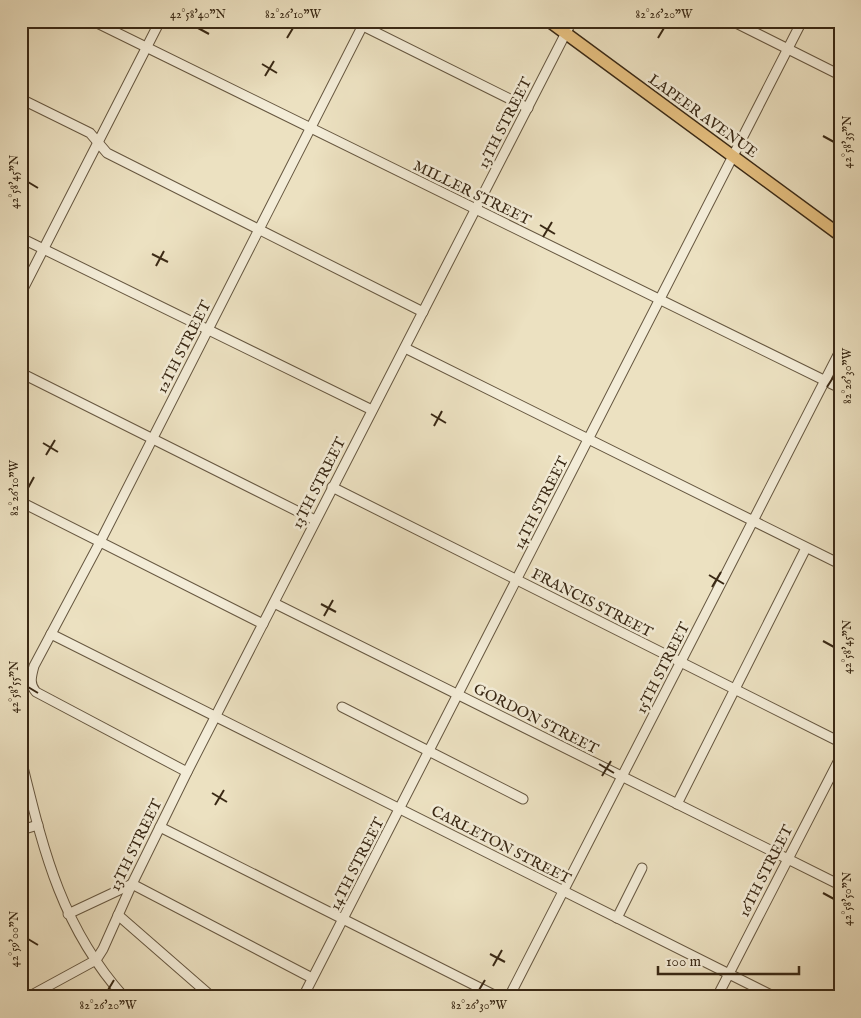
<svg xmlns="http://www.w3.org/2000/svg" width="861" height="1018" font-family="'IM FELL English',serif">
<rect width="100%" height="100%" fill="#ece1c1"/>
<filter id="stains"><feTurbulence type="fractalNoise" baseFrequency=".004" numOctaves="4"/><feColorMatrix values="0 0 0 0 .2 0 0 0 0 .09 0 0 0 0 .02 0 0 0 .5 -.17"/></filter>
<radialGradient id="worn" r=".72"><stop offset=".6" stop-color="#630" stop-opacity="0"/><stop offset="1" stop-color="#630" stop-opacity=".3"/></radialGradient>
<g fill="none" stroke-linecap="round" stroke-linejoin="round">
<defs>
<g id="minor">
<polyline points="93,21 840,388"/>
<polyline points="353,21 528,108"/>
<polyline points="732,21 840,75"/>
<polyline points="21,99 90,133 107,153 423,312"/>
<polyline points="21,238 372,410"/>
<polyline points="21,293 160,21"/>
<polyline points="405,348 840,564"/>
<polyline points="21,373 315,520"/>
<polyline points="332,487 840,742"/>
<polyline points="21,502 263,624"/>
<polyline points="274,603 840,885"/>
<polyline points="51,634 775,997"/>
<polyline points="342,707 523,799"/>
<path d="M 21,759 C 43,848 60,925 124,997"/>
<path d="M 187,772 L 36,692 C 29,684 31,677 34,666 L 100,542 L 365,21"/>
<polyline points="677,804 806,548"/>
<polyline points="160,827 498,997"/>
<polyline points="21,830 38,825"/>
<polyline points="132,884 312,978"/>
<polyline points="68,914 132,884"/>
<polyline points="118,915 212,997"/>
<polyline points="617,918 642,868"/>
<polyline points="28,997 96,960 103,949 132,884 187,772 572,21"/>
<polyline points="303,997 802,21"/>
<polyline points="509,997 840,351"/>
<polyline points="717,997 840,758"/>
</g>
<polyline id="major" points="549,21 840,235"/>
</defs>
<!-- minor casing -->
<use href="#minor" stroke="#665740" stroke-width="11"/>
<!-- major casing -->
<use href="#major" stroke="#3a2915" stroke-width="14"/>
<!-- minor -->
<use href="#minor" stroke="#f3ecd7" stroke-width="9"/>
<!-- major -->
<use href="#major" stroke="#e6c080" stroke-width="11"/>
</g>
<!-- ticks -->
<path fill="none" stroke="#3a2915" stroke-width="2" d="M 198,28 L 209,34M 287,38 L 293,28M 658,38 L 664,28M 262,64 L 277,73M 265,76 L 274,61M 823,136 L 834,142M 28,182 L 38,188M 540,225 L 555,234M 543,237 L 552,222M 152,254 L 168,262M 156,266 L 164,251M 827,387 L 834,376M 431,414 L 446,423M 434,426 L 442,411M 43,443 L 58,452M 46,455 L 55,440M 28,488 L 34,477M 709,575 L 724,584M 712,587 L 721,572M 321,604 L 336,612M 324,616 L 333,600M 823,641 L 834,647M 28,687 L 38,693M 599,764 L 614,773M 602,776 L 611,761M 212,793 L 227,802M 215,805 L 224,790M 823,893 L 834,899M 28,939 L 38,945M 490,954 L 505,962M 493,966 L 502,950M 108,990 L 114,980M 479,990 L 485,980"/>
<g text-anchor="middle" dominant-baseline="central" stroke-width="5" stroke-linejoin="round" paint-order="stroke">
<!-- street labels -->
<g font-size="15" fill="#3a2915" stroke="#f3ecd7">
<text transform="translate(703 116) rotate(36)">LAPEER AVENUE</text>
<text transform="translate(505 123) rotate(-63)">13TH STREET</text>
<text transform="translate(472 193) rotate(26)">MILLER STREET</text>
<text transform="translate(184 347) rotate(-63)">12TH STREET</text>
<text transform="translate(319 483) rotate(-63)">13TH STREET</text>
<text transform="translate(541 503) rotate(-63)">14TH STREET</text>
<text transform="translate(592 603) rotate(27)">FRANCIS STREET</text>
<text transform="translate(663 668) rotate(-63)">15TH STREET</text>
<text transform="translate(536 719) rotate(27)">GORDON STREET</text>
<text transform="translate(136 845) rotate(-64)">13TH STREET</text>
<text transform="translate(501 845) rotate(27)">CARLETON STREET</text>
<text transform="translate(357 864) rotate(-63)">14TH STREET</text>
<text transform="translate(766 871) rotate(-63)">16TH STREET</text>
</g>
</g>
<!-- margin -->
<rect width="861" height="1018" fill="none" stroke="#ece1c1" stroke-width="55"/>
<!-- scale -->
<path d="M658 966v8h141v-8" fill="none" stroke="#3a2915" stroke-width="2.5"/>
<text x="666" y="966" font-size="15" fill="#3a2915" stroke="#f3ecd7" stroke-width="4" paint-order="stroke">100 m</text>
<rect x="28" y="28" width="806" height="962" fill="none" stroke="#3a2915" stroke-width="2"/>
<g font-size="12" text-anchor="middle" fill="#3a2915">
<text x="198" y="18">42°58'40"N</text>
<text x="293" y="18">82°26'10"W</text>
<text x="664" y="18">82°26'20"W</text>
<text transform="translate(847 142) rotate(-90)" y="4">42°58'35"N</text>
<text transform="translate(14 182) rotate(-90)" y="4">42°58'45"N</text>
<text transform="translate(847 376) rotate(-90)" y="4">82°26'30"W</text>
<text transform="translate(14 488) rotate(-90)" y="4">82°26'10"W</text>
<text transform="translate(847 647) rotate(-90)" y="4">42°58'45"N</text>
<text transform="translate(14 687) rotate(-90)" y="4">42°58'55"N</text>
<text transform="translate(847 899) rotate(-90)" y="4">42°58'50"N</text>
<text transform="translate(14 939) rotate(-90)" y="4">42°59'00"N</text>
<text x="108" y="1009">82°26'20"W</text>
<text x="479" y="1009">82°26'30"W</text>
</g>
<rect width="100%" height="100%" filter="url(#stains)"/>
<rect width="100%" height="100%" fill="url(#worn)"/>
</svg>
